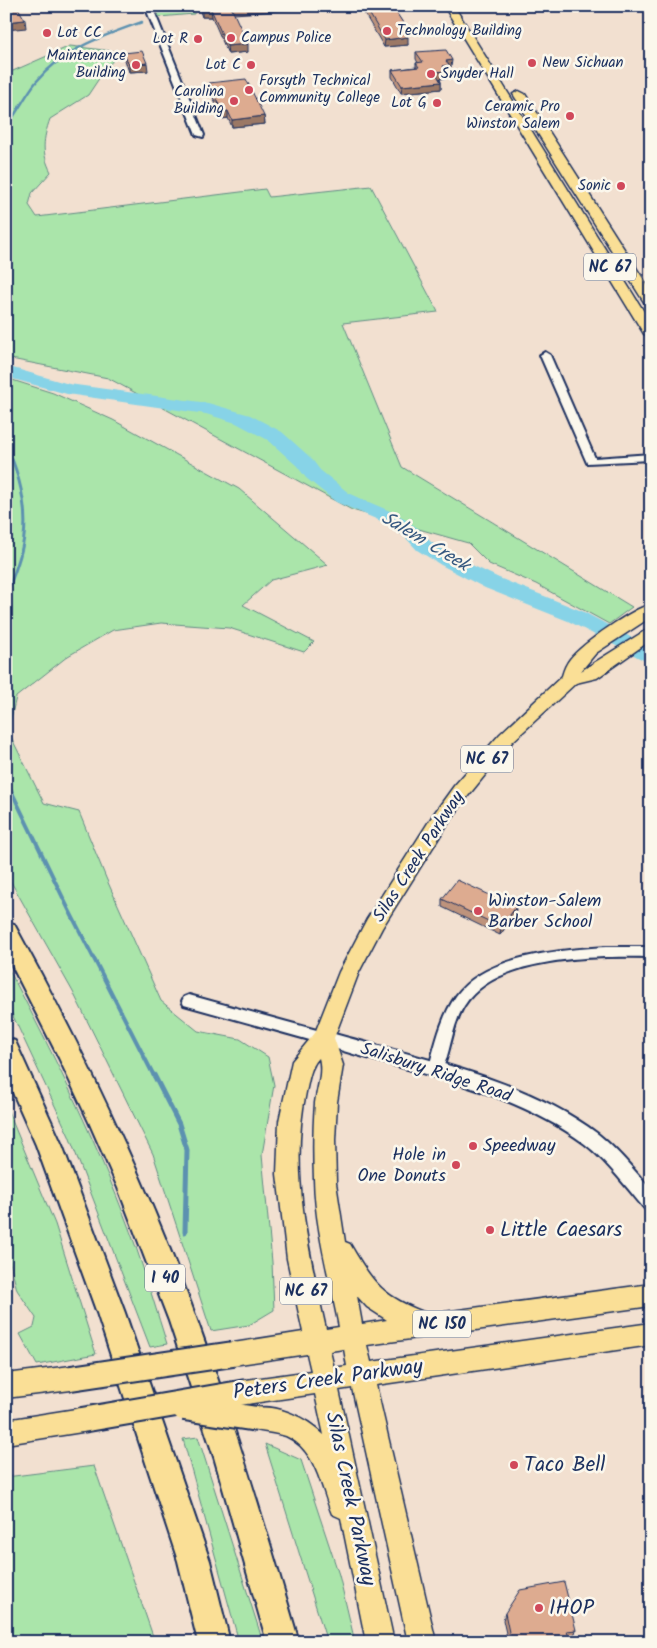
<svg xmlns="http://www.w3.org/2000/svg" width="657" height="1648" font-family="Kalam,sans-serif">
<rect width="100%" height="100%" fill="#f2e0d0"/>
<filter id="ink" filterUnits="userSpaceOnUse"><feTurbulence type="fractalNoise" baseFrequency=".02" numOctaves="2"/><feDisplacementMap in="SourceGraphic" scale="10" xChannelSelector="R" yChannelSelector="G"/><feConvolveMatrix kernelMatrix="1 2 1 2 8 2 1 2 1" color-interpolation-filters="sRGB"/></filter>
<g filter="url(#ink)">
<!-- green -->
<g fill="#aae5aa" stroke="#628a84">
<polygon points="156,6 195,6 194,14 159,17"/>
<path d="M 70,46 L 121,52 L 106,68 L 88,95 L 50,119 C 43,139 41,153 51,172 L 32,193 L 29,205 L 37,217 L 265,189 L 269,197 L 371,186 L 438,312 L 343,323 L 402,467 L 632,607 L 609,624 L 536,584 L 489,564 L 468,543 L 352,510 L 108,378 L 6,358 L 6,74 Z"/>
<polygon points="6,378 53,393 113,420 239,489 328,565 271,580 243,605 314,642 304,652 229,628 161,623 113,630 68,656 16,697 8,731 44,803 79,812 106,878 161,1001 198,1031 240,1039 268,1057 274,1085 262,1155 272,1262 274,1310 249,1325 211,1331 153,1154 73,992 6,873"/>
<path d="M 6,964 C 55,1057 102,1152 137,1250 C 148,1281 157,1313 167,1344 L 150,1347 L 69,1136 L 6,1001 Z"/>
<polygon points="6,1106 55,1224 96,1354 37,1365 20,1334 34,1327 36,1318 17,1290 6,1247"/>
<polygon points="198,1437 263,1642 239,1642 183,1439"/>
<polygon points="265,1444 301,1460 339,1575 355,1642 327,1642"/>
<polygon points="94,1466 155,1642 6,1642 6,1477"/>
</g>
<g fill="none" stroke-linecap="round" stroke-linejoin="round">
<!-- stream-far3 -->
<g stroke="#5c91b0" stroke-width="2.5">
<polyline points="160,12 161,6"/>
<path d="M 6,127 C 17,113 25,96 36,82 C 63,49 103,36 142,22"/>
</g>
<!-- stream-far2 -->
<path stroke="#5c91b0" stroke-width="3" d="M 6,448 C 13,458 16,469 19,481 C 31,526 24,552 6,594"/>
<!-- stream-far1 -->
<polyline stroke="#5c91b0" stroke-width="4" points="6,780 68,908 154,1076"/>
<!-- stream -->
<polyline stroke="#5c91b0" stroke-width="5" points="154,1075 179,1124 187,1150 185,1232"/>
<!-- river -->
<polygon fill="#87d3e7" fill-rule="evenodd" points="6,366 69,384 208,403 250,415 282,432 311,458 320,470 350,494 397,514 419,529 431,542 455,557 499,578 582,611 651,648 651,664 568,621 485,588 441,565 417,550 405,537 383,522 336,502 306,478 297,466 268,440 236,423 206,414 67,394 6,377"/>
<defs>
<g id="minor">
<polygon points="145,6 152,6 204,135 203,137 196,135"/>
<polygon points="545,352 550,355 595,458 651,454 651,460 587,463 540,355"/>
<path d="M 606,947 L 651,947 L 651,957 C 598,956 495,955 464,1006 C 451,1027 451,1053 440,1075 L 435,1077 L 430,1075 L 428,1071 C 435,1046 441,1017 456,996 C 485,955 560,950 606,947 Z"/>
<polygon points="189,995 324,1032 329,1034 331,1038 329,1042 324,1044 184,1005 182,1001 184,997"/>
</g>
<path id="tertiary" d="M 324,1031 C 414,1057 523,1077 598,1134 C 618,1150 634,1170 651,1190 L 651,1211 L 645,1209 C 626,1187 608,1162 585,1144 C 507,1086 408,1073 318,1043 L 316,1038 L 318,1033 Z"/>
<g id="primary">
<polygon points="444,6 454,6 651,323 651,338 644,334"/>
<polygon points="519,91 525,94 651,291 651,306 644,302 513,94"/>
<path d="M 651,604 L 651,617 L 596,653 L 581,671 L 651,627 L 651,640 L 597,678 L 576,683 L 512,742 L 468,796 L 447,825 L 382,928 L 359,972 L 334,1038 L 343,1065 L 337,1102 L 335,1140 L 336,1183 L 345,1242 L 350,1244 C 374,1285 383,1297 429,1314 L 651,1284 L 651,1306 L 367,1345 L 371,1362 L 651,1323 L 651,1345 L 376,1385 L 436,1642 L 408,1642 L 352,1388 L 339,1390 L 394,1642 L 366,1642 L 341,1518 L 332,1514 C 321,1487 316,1449 286,1436 C 274,1432 260,1432 248,1428 L 245,1419 L 248,1410 C 273,1401 306,1417 324,1435 L 315,1394 L 246,1404 L 237,1400 L 234,1392 L 237,1384 L 246,1380 L 311,1371 L 307,1354 L 233,1365 L 224,1362 L 221,1354 L 224,1346 L 233,1343 L 303,1332 L 287,1259 L 277,1174 L 279,1121 L 292,1061 L 315,1033 L 339,972 L 367,919 L 433,815 L 454,786 L 500,734 L 562,676 C 564,669 566,664 570,659 C 583,643 632,609 651,604 ZM 319,1058 C 323,1072 317,1088 315,1103 C 313,1128 313,1154 314,1179 C 315,1229 330,1279 339,1327 L 326,1329 C 309,1252 289,1171 306,1092 C 309,1080 310,1067 319,1058 ZM 357,1296 L 367,1307 L 387,1320 L 362,1324 ZM 344,1349 L 347,1366 L 334,1368 L 330,1351 Z"/>
<polygon points="71,1366 80,1370 83,1378 80,1386 71,1390 6,1398 6,1374"/>
<polygon points="82,1408 91,1411 94,1420 91,1429 82,1432 6,1444 6,1420"/>
</g>
<g id="motorway">
<path d="M 6,922 L 14,924 C 85,1053 148,1185 198,1323 C 236,1428 268,1535 299,1642 L 267,1642 L 214,1457 L 169,1321 L 118,1188 L 89,1122 L 59,1058 L 6,954 Z"/>
<polygon points="6,1038 15,1041 62,1145 125,1313 210,1561 230,1642 198,1642 178,1561 97,1313 36,1145 6,1077"/>
</g>
</defs>
<!-- minor casing -->
<use href="#minor" stroke="#1b2f5e" stroke-width="4"/>
<!-- tertiary casing -->
<use href="#tertiary" stroke="#1b2f5e" stroke-width="4"/>
<!-- primary casing -->
<use href="#primary" stroke="#1b2f5e" stroke-width="3"/>
<!-- motorway casing -->
<use href="#motorway" stroke="#1b2f5e" stroke-width="4"/>
<!-- minor -->
<use href="#minor" fill="#fbf7ec" fill-rule="evenodd"/>
<!-- tertiary -->
<use href="#tertiary" fill="#fbf7ec" fill-rule="evenodd"/>
<!-- primary -->
<use href="#primary" fill="#fadf96" fill-rule="evenodd"/>
<!-- motorway -->
<use href="#motorway" fill="#fadf96" fill-rule="evenodd"/>
<defs>
<g id="primary-bridge">
<polyline points="71,1378 233,1354"/>
<polyline points="184,1408 257,1419"/>
<polyline points="82,1420 246,1392"/>
</g>
</defs>
<!-- primary-bridge casing -->
<use href="#primary-bridge" stroke="#1b2f5e" stroke-width="28" stroke-linecap="butt"/>
<!-- primary-bridge -->
<use href="#primary-bridge" stroke="#fadf96" stroke-width="24"/>
</g>
<!-- wall -->
<g fill="#be937c" stroke="#1b2f5e">
<polygon points="198,6 343,6 234,14 248,52 228,54 212,17 202,17"/>
<polygon points="360,6 394,6 392,7 405,26 405,32 408,45 384,47"/>
<polygon points="416,52 451,67 448,68 448,72 446,73 446,78 440,79 441,82 441,89 401,93 392,77 392,70 416,67 416,63 418,63 416,59"/>
<polygon points="124,53 148,71 129,72 125,60"/>
<polygon points="209,83 264,116 265,124 232,127 228,118 222,119 210,90"/>
<polygon points="442,899 516,907 515,915 500,935 442,907"/>
<polygon points="505,1613 576,1630 574,1636 568,1637 570,1642 508,1642 503,1620"/>
</g>
<!-- shaded-wall -->
<g fill="#9b7865" stroke="#1b2f5e">
<polygon points="211,9 212,17 202,17 202,10"/>
<polygon points="25,20 26,28 6,30 6,22"/>
<polygon points="401,26 405,26 405,33"/>
<polygon points="408,37 408,45 384,47 385,40"/>
<polygon points="248,44 248,52 228,54 227,46"/>
<polygon points="452,60 451,67 448,68 448,72 446,73 446,78 435,79 435,72 443,66 446,61"/>
<polygon points="147,63 148,71 129,72 129,65"/>
<polygon points="441,82 441,89 401,93 402,86"/>
<polygon points="222,111 228,111 228,118 222,119"/>
<polygon points="264,116 265,124 232,127 232,120"/>
<polygon points="516,907 515,915 500,935 501,927"/>
</g>
<!-- building -->
<g fill="#ddab90" stroke="#1b2f5e">
<polygon points="6,6 17,6 25,20 6,22"/>
<polygon points="200,6 247,6 231,7 248,44 227,46 211,9 202,10"/>
<polygon points="365,6 392,6 405,26 401,26 408,37 385,40"/>
<polygon points="446,50 452,60 446,61 449,65 443,66 446,71 435,72 441,82 402,86 392,70 419,67 416,63 423,62 416,52"/>
<polygon points="142,51 147,63 129,65 124,53"/>
<polygon points="246,79 264,116 232,120 228,111 222,111 209,83"/>
<polygon points="457,880 516,907 501,927 442,899"/>
<polygon points="564,1582 576,1630 567,1631 570,1642 511,1642 505,1613 520,1590"/>
</g>
</g>
<!-- markers -->
<g fill="#d1495b" stroke="#fbf7ec" stroke-width="2">
<circle cx="387" cy="31" r="5"/>
<circle cx="47" cy="33" r="5"/>
<circle cx="231" cy="38" r="5"/>
<circle cx="198" cy="39" r="5"/>
<circle cx="532" cy="63" r="5"/>
<circle cx="136" cy="65" r="5"/>
<circle cx="251" cy="65" r="5"/>
<circle cx="431" cy="74" r="5"/>
<circle cx="249" cy="90" r="5"/>
<circle cx="234" cy="101" r="5"/>
<circle cx="437" cy="103" r="5"/>
<circle cx="570" cy="116" r="5"/>
<circle cx="621" cy="186" r="5"/>
<circle cx="478" cy="911" r="5"/>
<circle cx="473" cy="1146" r="5"/>
<circle cx="456" cy="1165" r="5"/>
<circle cx="490" cy="1230" r="5"/>
<circle cx="514" cy="1465" r="5"/>
<circle cx="539" cy="1608" r="5"/>
</g>
<g text-anchor="middle" dominant-baseline="central" stroke-width="5" stroke-linejoin="round" paint-order="stroke">
<!-- far-poi labels -->
<g font-size="15" fill="#1b2f5e" stroke="#fbf7ec" text-anchor="end">
<text x="397" y="31" text-anchor="start">Technology Building</text>
<text x="57" y="33" text-anchor="start">Lot CC</text>
<text x="241" y="38" text-anchor="start">Campus Police</text>
<text x="188" y="39">Lot R</text>
<text x="126" y="56">Maintenance<tspan x="126" dy="17">Building</tspan></text>
<text x="542" y="63" text-anchor="start">New Sichuan</text>
<text x="241" y="65">Lot C</text>
<text x="441" y="74" text-anchor="start">Snyder Hall</text>
<text x="259" y="81" text-anchor="start">Forsyth Technical<tspan x="259" dy="17">Community College</tspan></text>
<text x="224" y="92">Carolina<tspan x="224" dy="17">Building</tspan></text>
<text x="427" y="103">Lot G</text>
<text x="560" y="107">Ceramic Pro<tspan x="560" dy="17">Winston Salem</tspan></text>
<text x="611" y="186">Sonic</text>
</g>
<!-- shield labels -->
<g fill="#fbf7ec" stroke="#5e6b89" stroke-width="1">
<rect x="584" y="253.5" width="52" height="27" rx="4"/>
<rect x="461" y="745.5" width="52" height="27" rx="4"/>
<rect x="145" y="1264.5" width="40" height="27" rx="4"/>
<rect x="280" y="1277.5" width="52" height="27" rx="4"/>
<rect x="413" y="1310.5" width="58" height="27" rx="4"/>
</g>
<g font-size="16" font-weight="bold" fill="#1b2f5e">
<text x="610" y="267">NC 67</text>
<text x="487" y="759">NC 67</text>
<text x="165" y="1278">I 40</text>
<text x="306" y="1291">NC 67</text>
<text x="442" y="1324">NC 150</text>
</g>
<!-- street labels -->
<g font-size="18" fill="#1b2f5e" stroke="#fbf7ec">
<text transform="translate(419 857) rotate(-57)">Silas Creek Parkway</text>
<text transform="translate(436 1073) rotate(18)">Salisbury Ridge Road</text>
</g>
<!-- poi labels -->
<g font-size="18" fill="#1b2f5e" stroke="#fbf7ec" text-anchor="start">
<text x="488" y="901">Winston-Salem<tspan x="488" dy="21">Barber School</tspan></text>
<text x="483" y="1146">Speedway</text>
<text x="446" y="1155" text-anchor="end">Hole in<tspan x="446" dy="21">One Donuts</tspan></text>
</g>
<!-- water labels -->
<g font-size="19" font-style="italic" fill="#365880" stroke="#fbf7ec">
<text transform="translate(425 542) rotate(31)">Salem Creek</text>
</g>
<!-- near-poi labels -->
<g font-size="21" fill="#1b2f5e" stroke="#fbf7ec" text-anchor="start">
<text x="500" y="1230">Little Caesars</text>
<text x="524" y="1465">Taco Bell</text>
<text x="549" y="1608">IHOP</text>
</g>
<!-- near-street labels -->
<g font-size="21" fill="#1b2f5e" stroke="#fbf7ec">
<text transform="translate(328 1380) rotate(-8)">Peters Creek Parkway</text>
<text transform="translate(350 1499) rotate(78)">Silas Creek Parkway</text>
</g>
</g>
<!-- margin -->
<rect width="657" height="1648" fill="none" stroke="#fbf7ec" stroke-width="25"/>
<rect x="12" y="12" width="632" height="1623" fill="none" stroke="#1b2f5e" stroke-width="2" filter="url(#ink)"/>
</svg>
